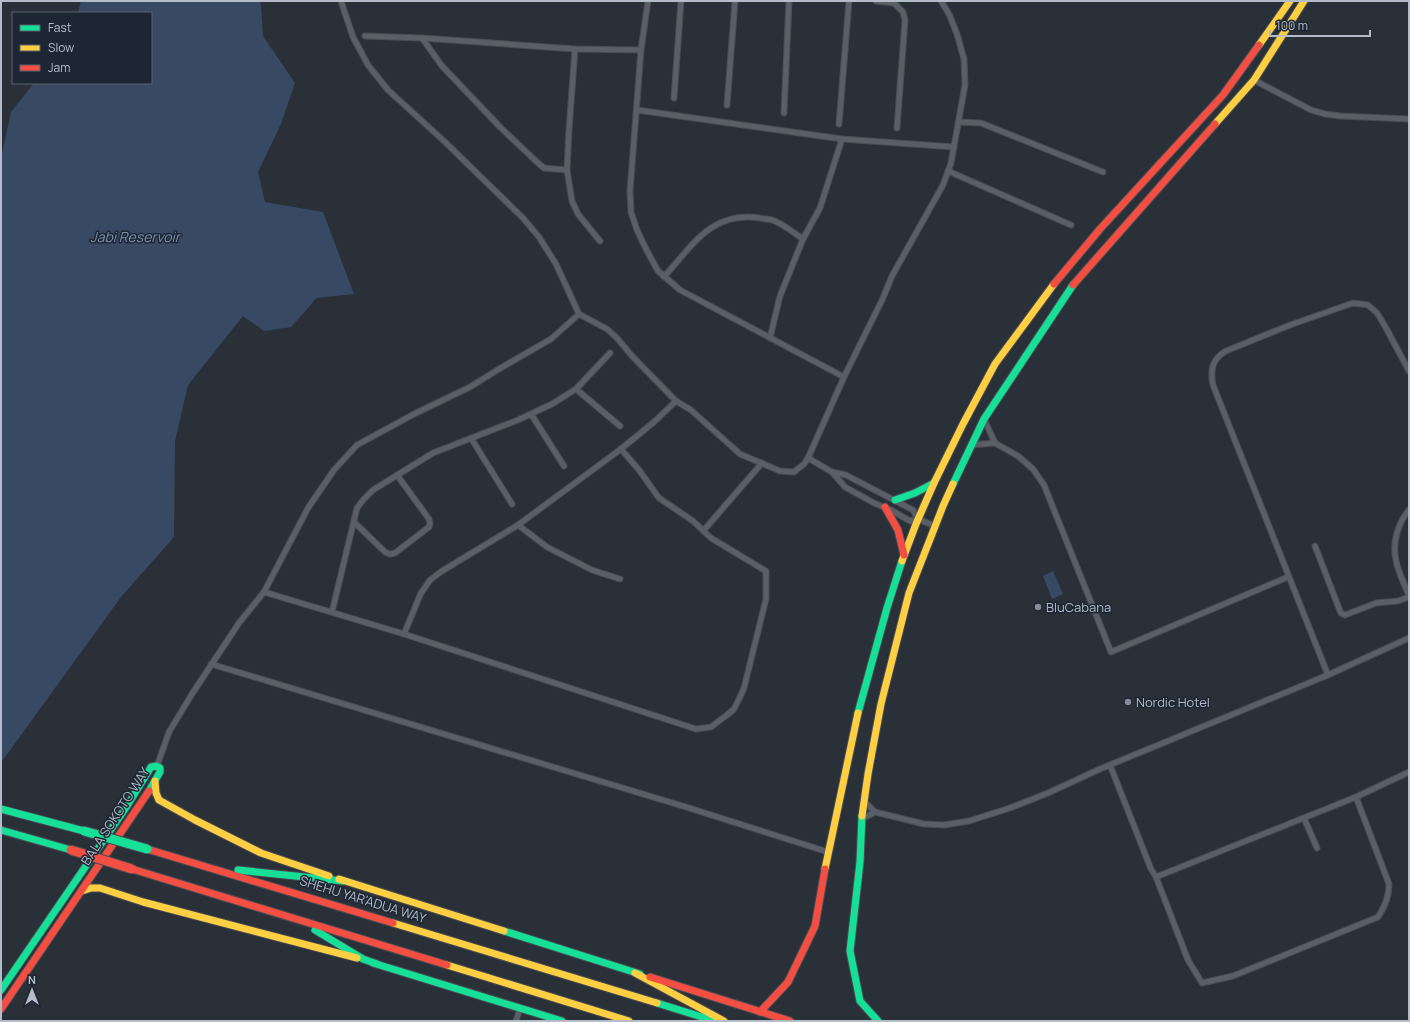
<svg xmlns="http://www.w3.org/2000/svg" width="1410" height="1022" font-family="Manrope,sans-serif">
<rect width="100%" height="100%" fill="#2a3038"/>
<!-- water -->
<g fill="#384963">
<polygon points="81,1 260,1 261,6 263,36 295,83 281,124 258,172 265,202 323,212 354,294 316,298 309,307 291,327 264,331 243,316 188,385 175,441 174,537 121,597 3,760 1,760 1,158 11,112 34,83 151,83 151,13 78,13"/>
<polygon points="1053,571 1063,594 1052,599 1043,576"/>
</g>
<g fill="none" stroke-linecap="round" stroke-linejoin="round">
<defs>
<g id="street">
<polyline points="341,1 353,37 368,65 388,90 444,141 523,218 539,237 556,264 579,314 607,329 617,338 632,356 676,401 691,410 740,454 780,471 794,472 804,464 808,458"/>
<polyline points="648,1 641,50 630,191 631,212 637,230 646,249 658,271 680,290 844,377"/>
<polyline points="876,1 894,3"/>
<polyline points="892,1 903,12 905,20 897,128"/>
<polyline points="365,36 422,38 575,49 641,50"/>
<polyline points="422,38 442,66 501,128 538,163 544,168 567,170"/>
<polyline points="575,49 569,130 567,170 572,201 578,214 600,241"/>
<polyline points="1254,80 1311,110 1325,114 1340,116 1409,119"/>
<polyline points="674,98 681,1"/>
<polyline points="727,105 735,1"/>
<polyline points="637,110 842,139 954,147"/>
<polyline points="784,113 789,1"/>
<polyline points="958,122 981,123 1103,172"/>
<polyline points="839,124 849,1"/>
<polyline points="948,171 1071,225"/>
<path d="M 664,277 C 692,246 712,210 760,218 C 763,219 768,219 772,220 C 782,223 794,233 803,239"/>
<polyline points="770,338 780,296 803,239 820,208 842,139"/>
<polyline points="576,389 620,426"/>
<polyline points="531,414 564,466"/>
<polyline points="984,419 995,443 1018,456 1033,469 1044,485 1111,652 1288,577"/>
<polyline points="471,438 512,504"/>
<polyline points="971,445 995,443"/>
<polyline points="832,472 845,487 874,503 891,510 910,521 918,519 935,526"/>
<path d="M 1409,510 C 1398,523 1392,543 1396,560 C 1398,573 1405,584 1409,596"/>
<polyline points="918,519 913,510 846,475 832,472 808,458 844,377 883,298 892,276 943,185 951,163 965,85 964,59 957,34 949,14 941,1"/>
<polyline points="354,522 385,552 390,554 395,553 429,527 430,524 429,519 397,475"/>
<polyline points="518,525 547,547 592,570 620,579"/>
<polyline points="704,530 762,463"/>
<polyline points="1315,546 1340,611 1341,613 1345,615 1376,603 1398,601 1409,597"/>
<polyline points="264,592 404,634 696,729 711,727 727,715 734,709 740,697 744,688 766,599 766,571 711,538 693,521 659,498 639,470 621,449"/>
<polyline points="332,612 357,508 363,500 373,490 433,453 518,420 552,404 576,389 610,353"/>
<polyline points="404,634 421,593 430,580 442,571 518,525 621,449 654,422 676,401"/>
<polyline points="211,664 686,807 828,852"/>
<path d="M 1328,675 L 1213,385 C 1210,370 1212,359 1226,351 L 1290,325 L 1353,303 L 1368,305 L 1377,313 L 1385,326 L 1409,371"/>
<path d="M 1110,765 L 1151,869 L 1156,877 L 1188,960 L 1202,983 L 1233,976 L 1378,917 C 1385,906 1389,897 1389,884 L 1356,797"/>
<polyline points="157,766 169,732 192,694 239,623 264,592 308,508 334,470 357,445 414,414 470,387 499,369 551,339 579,314"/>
<polyline points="864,801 875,812 924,824 944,825 969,821 1010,808 1048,793 1100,769 1328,675 1409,638"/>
<polyline points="1304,818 1317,848"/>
<polyline points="862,819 875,812"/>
<polyline points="1156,877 1356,797 1409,772"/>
<polyline points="516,1021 520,1008"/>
</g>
<g id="fast">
<polyline points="953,484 984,419 1073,285"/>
<polyline points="895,500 915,493 934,483"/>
<polyline points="858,713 887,608 902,561"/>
<polyline points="1,809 84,831"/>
<polyline points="862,816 860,862 850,951 860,1001 878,1021"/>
<polyline points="1,830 71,850"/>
<polyline points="238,870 343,881"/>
<polyline points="315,930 363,959 377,964"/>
<polyline points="504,931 640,974"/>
<polyline points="373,963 562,1021"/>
<polyline points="1,990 127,806 151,767 156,766 160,768 160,772 149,791"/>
<polyline points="657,1003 715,1021"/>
</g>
<g id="slow">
<polyline points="1259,45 1290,1"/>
<polyline points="1215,124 1254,80 1304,1"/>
<polyline points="902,561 916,524 934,483 963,424 995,364 1054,284"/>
<polyline points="155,781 156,793 159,800 195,820 261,853 329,876"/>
<polyline points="862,816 868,774 881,704 909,593 943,506 953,484"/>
<polyline points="825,869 858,713"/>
<polyline points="339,879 504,931"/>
<polyline points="82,891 91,888 100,888 143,902 357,958"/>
<polyline points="393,923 657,1003"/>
<polyline points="447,965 629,1021"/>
<polyline points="635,973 724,1021"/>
</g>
<g id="jam">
<polyline points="1054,284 1100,229 1223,95 1259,45"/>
<polyline points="1073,285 1215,124"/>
<polyline points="885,507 898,530 904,555"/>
<polyline points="147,849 393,923"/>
<polyline points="132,869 447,965"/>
<polyline points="650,977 790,1021"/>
<polyline points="1,1009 149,791"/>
<polyline points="760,1012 788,982 815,926 825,869"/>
</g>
</defs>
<!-- street casing -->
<use href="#street" stroke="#484c53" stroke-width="7"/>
<!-- fast casing -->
<use href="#fast" stroke="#484c53" stroke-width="9"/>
<!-- slow casing -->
<use href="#slow" stroke="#484c53" stroke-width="9"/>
<!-- jam casing -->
<use href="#jam" stroke="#484c53" stroke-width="9"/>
<!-- street -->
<use href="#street" stroke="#5a5e66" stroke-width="5"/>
<!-- fast -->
<use href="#fast" stroke="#16e098" stroke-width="7"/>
<!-- slow -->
<use href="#slow" stroke="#ffcf43" stroke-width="7"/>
<!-- jam -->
<use href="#jam" stroke="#f24e42" stroke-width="7"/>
<defs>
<polyline id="fast-bridge" points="84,831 147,849"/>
<polyline id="jam-bridge" points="71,850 132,869"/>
</defs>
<!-- fast-bridge casing -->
<use href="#fast-bridge" stroke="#474c53" stroke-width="11" stroke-linecap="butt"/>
<!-- jam-bridge casing -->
<use href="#jam-bridge" stroke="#474c53" stroke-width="11" stroke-linecap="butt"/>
<!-- fast-bridge -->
<use href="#fast-bridge" stroke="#16e098" stroke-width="9"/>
<!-- jam-bridge -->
<use href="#jam-bridge" stroke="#f24e42" stroke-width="9"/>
</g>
<!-- markers -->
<g fill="#848b96" stroke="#1d2633" stroke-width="1.5">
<circle cx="1038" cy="607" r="4"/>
<circle cx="1128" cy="702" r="4"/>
</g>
<g text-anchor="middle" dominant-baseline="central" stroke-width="3" stroke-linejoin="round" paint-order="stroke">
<!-- poi labels -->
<g font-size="13" fill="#b4bcc9" stroke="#1d2633" text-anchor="start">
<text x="1046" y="607">BluCabana</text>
<text x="1136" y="702">Nordic Hotel</text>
</g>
<!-- street labels -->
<g font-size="13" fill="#b4bcc9" stroke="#1d2633">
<text transform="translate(115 816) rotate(-57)">BALA SOKOTO WAY</text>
<text transform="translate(363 899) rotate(17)">SHEHU YAR'ADUA WAY</text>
</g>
<!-- water labels -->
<g font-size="14" font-style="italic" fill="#7c92b1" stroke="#1d2633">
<text x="135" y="236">Jabi Reservoir</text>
</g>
</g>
<!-- border -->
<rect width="1410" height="1022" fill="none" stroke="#b4bcc9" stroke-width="4"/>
<!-- legend -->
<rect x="12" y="12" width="140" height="72" fill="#1d2633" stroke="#59626f"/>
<rect x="20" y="25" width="20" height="6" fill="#16e098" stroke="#59626f"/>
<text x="48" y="32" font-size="12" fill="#b4bcc9">Fast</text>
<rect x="20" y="45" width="20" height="6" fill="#ffcf43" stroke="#59626f"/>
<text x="48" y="52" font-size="12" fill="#b4bcc9">Slow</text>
<rect x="20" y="65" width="20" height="6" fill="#f24e42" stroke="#59626f"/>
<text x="48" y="72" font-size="12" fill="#b4bcc9">Jam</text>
<!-- north arrow -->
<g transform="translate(32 990)" stroke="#1d2633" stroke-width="3" paint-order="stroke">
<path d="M0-3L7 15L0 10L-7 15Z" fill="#b4bcc9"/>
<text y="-6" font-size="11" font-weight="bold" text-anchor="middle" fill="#b4bcc9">N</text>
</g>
<!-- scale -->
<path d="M1270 30v6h100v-6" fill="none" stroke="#b4bcc9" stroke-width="2"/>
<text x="1276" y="30" font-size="12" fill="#b4bcc9" stroke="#1d2633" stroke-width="3" paint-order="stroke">100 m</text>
</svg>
